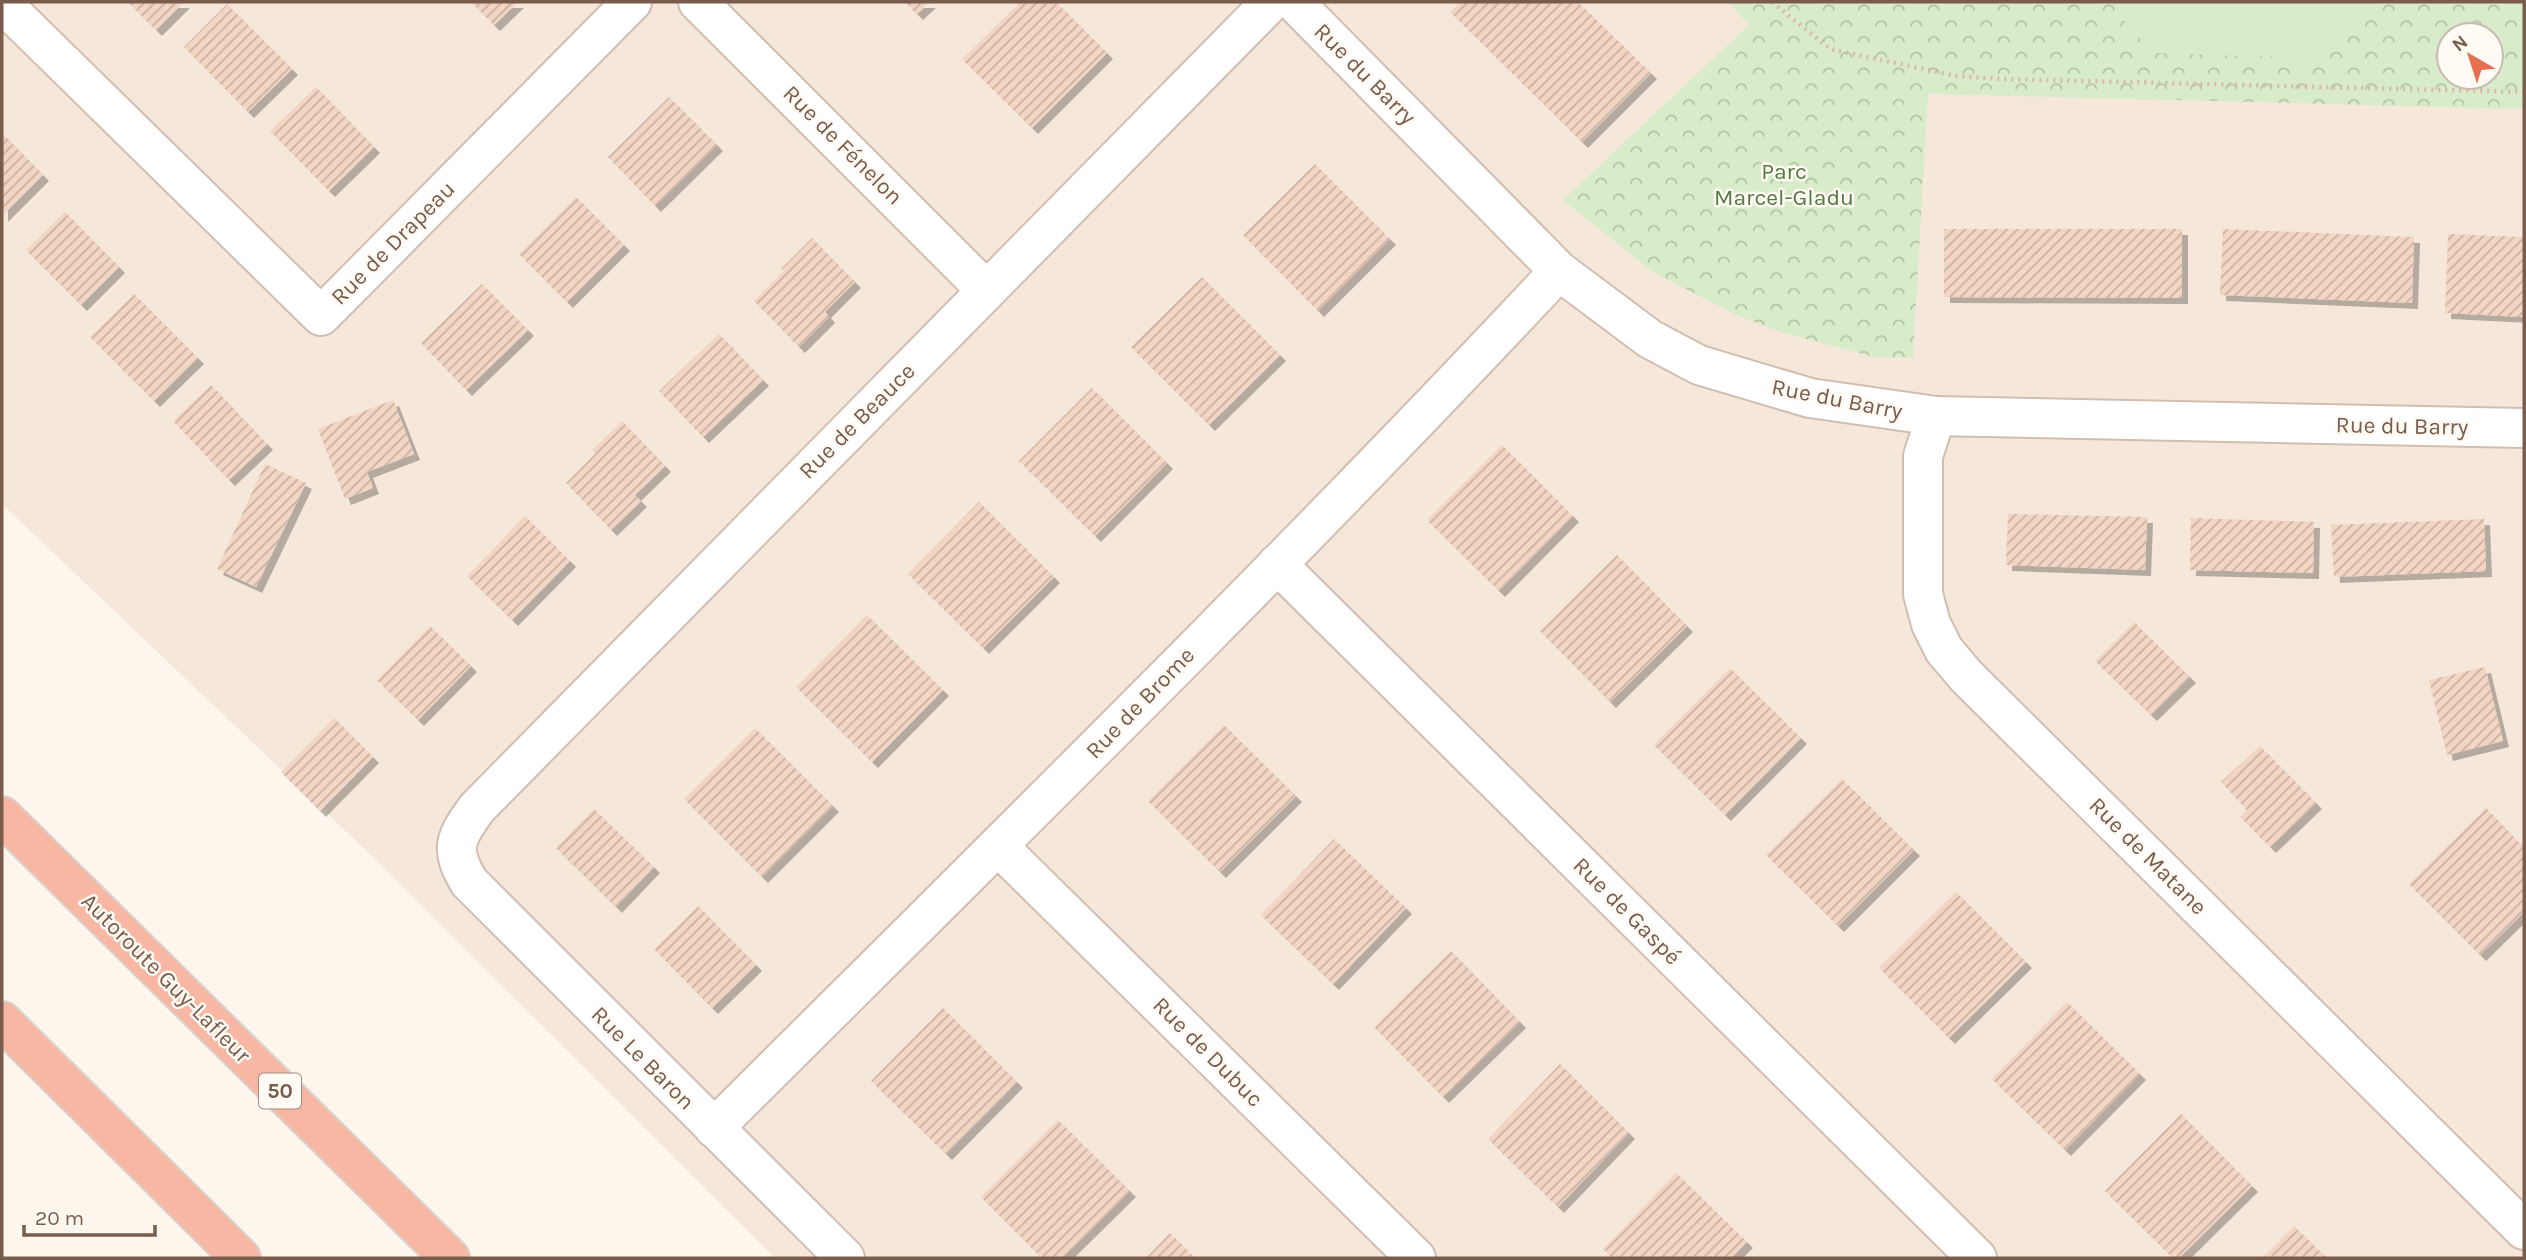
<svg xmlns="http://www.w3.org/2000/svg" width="2526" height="1260" font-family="Karla,sans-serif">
<defs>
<pattern id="park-crowns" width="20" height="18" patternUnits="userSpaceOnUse" patternTransform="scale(1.75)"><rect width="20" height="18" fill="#d8ecc9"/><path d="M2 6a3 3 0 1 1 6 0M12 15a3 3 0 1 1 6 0" fill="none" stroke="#b4c2a5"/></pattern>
<pattern id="building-hatch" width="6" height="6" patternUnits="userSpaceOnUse" patternTransform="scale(1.75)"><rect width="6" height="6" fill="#f3d5c3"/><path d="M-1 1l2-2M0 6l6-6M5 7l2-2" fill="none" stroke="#cab0a1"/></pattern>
<filter id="shadow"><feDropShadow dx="6" dy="6" stdDeviation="0" flood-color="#0004"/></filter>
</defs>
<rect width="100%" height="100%" fill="#fdf6ec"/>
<!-- residential -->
<path fill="#f5e8da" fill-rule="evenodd" d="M 2,2 L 2524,2 L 2524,1258 L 775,1258 L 374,858 L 2,504 ZM 2449,35 L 2491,35 L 2491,77 L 2449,77 Z"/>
<!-- park -->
<path fill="url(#park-crowns)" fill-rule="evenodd" d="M 1728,2 L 2524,2 L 2524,109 L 1928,94 L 1913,358 L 1874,357 L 1784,333 L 1738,316 L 1653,272 L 1563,200 L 1749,25 ZM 2449,35 L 2491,35 L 2491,77 L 2449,77 Z"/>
<!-- pitch -->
<polygon fill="#d8ecc9" points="2111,2 2387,2 2308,58 2152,53 2120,15"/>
<!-- building -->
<g fill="url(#building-hatch)" filter="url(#shadow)">
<polygon points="128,2 184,2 156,30"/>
<polygon points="471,2 518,2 494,25"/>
<polygon points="905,2 930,2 917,14"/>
<polygon points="1020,2 1056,2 1107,53 1032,128 962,59"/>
<polygon points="1460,2 1578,2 1651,73 1582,142 1450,12"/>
<polygon points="227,4 292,69 248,112 184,47"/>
<polygon points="316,87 374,147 329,191 270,131"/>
<polygon points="669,97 717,145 655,206 608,157"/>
<polygon points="2,133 43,175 2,216"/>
<polygon points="1315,164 1390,239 1318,311 1243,235"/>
<polygon points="576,197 624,245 567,302 519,254"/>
<polygon points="65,212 119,267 81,305 26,250"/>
<polygon points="1944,229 2182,229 2182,298 1944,297"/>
<polygon points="2223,229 2414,237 2412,303 2220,295"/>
<polygon points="2448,234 2524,237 2524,317 2445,313"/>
<polygon points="812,238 855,282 825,312 829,317 799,347 754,301 784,271 781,269"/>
<polygon points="1202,277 1280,355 1209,425 1131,347"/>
<polygon points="482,284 528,330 466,390 421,343"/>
<polygon points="134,294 198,358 154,401 90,337"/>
<polygon points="719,334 763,380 703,437 659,391"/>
<polygon points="211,385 267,444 229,480 173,421"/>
<polygon points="1092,388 1167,463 1095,536 1019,461"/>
<polygon points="393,400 414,454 367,472 373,488 345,499 318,429"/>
<polygon points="622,421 665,466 635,495 641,501 611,530 566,483 595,454 592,450"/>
<polygon points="1502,445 1573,516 1499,591 1427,520"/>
<polygon points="265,464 306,483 256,587 217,569"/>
<polygon points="979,502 1054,577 983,648 908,574"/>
<polygon points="2008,514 2147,517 2145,570 2006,565"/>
<polygon points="525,516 570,561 512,620 467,576"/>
<polygon points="2191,518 2314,522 2313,573 2190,570"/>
<polygon points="2484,519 2486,571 2334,577 2331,525"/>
<polygon points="1617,555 1687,626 1610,702 1540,631"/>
<polygon points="867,615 943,690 872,762 796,687"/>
<polygon points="2134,622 2190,677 2151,715 2095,661"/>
<polygon points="430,626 471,666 418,720 377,680"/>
<polygon points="2485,667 2503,741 2447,755 2429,680"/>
<polygon points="1730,668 1801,738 1725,815 1654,745"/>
<polygon points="334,718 373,757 320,811 281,772"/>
<polygon points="1224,725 1296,796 1220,872 1148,801"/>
<polygon points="755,728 833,806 762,877 684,799"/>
<polygon points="2260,746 2316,803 2270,847 2240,817 2247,810 2221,782"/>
<polygon points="1842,779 1914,850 1838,926 1766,855"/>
<polygon points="2486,808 2524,848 2524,912 2480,955 2409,884"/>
<polygon points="594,809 654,867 616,907 556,848"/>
<polygon points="1334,839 1406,908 1333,984 1261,915"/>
<polygon points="1956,892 2026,962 1949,1038 1879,968"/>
<polygon points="698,906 756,965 712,1008 654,949"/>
<polygon points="1451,951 1520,1022 1443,1097 1374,1027"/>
<polygon points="2067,1002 2140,1074 2065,1150 1992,1079"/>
<polygon points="943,1008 1017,1082 946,1154 871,1081"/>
<polygon points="1560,1064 1629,1133 1558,1207 1488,1139"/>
<polygon points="2181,1114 2252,1186 2179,1258 2173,1258 2105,1191"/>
<polygon points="1058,1120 1130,1191 1062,1258 1042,1258 981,1197"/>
<polygon points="1676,1173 1747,1242 1731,1258 1612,1258 1603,1249"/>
<polygon points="2294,1226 2327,1258 2262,1258"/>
<polygon points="1170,1233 1195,1258 1146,1258"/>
</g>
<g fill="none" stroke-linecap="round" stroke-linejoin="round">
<defs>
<g id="street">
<polyline points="698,2 986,290"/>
<polyline points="1294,2 1559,271 1650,339 1699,365 1810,398 1936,416 2524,428"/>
<polyline points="2,3 321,316 632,2"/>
<polyline points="1936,416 1923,456 1923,594 1931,624 1944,650 1966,676 2524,1230"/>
<polyline points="1277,564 1977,1258"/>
<polyline points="999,847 1416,1258"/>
<path d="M 714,1128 C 998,845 1285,564 1559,271"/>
<path d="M 845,1258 L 469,882 C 449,849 455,838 477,808 L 1271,2"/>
</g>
<g id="highway">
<polyline points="2,816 450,1258"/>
<polyline points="2,1021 241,1258"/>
</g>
</defs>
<!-- street casing -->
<use href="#street" stroke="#d1beb0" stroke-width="42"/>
<!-- highway casing -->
<use href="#highway" stroke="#dad1cd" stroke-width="42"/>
<!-- path -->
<polyline stroke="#d9b8a5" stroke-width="4.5" stroke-dasharray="2 5" stroke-linecap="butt" points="1772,2 1830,49 1956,76 2003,79 2524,92"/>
<!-- street -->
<use href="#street" stroke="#fff" stroke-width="38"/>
<!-- highway -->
<use href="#highway" stroke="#f7b7a3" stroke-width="38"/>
</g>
<g text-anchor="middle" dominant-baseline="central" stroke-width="5" stroke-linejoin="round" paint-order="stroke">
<!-- shield labels -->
<rect fill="#fffaf3" stroke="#a28b7f" stroke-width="2" x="259" y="1073.5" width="42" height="35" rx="5"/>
<g font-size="21" font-weight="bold" fill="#7a5c4d">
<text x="280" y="1091">50</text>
</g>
<!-- street labels -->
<g font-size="23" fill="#7a5c4d" stroke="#fffaf3">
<text transform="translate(1365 74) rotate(45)">Rue du Barry</text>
<text transform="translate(843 145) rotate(45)">Rue de Fénelon</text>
<text transform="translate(393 243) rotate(-45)">Rue de Drapeau</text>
<text transform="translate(1837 399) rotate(11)">Rue du Barry</text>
<text transform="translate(857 421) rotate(-45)">Rue de Beauce</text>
<text transform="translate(2402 426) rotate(1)">Rue du Barry</text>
<text transform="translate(1140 703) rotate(-46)">Rue de Brome</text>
<text transform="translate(2148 856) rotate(45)">Rue de Matane</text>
<text transform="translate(1627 911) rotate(45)">Rue de Gaspé</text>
<text transform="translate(166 978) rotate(45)">Autoroute Guy-Lafleur</text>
<text transform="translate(1208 1052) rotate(45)">Rue de Dubuc</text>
<text transform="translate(643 1058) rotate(45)">Rue Le Baron</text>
</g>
<!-- park labels -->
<g font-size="23" fill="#537a41" stroke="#fffaf3">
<text x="1784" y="171">Parc<tspan x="1784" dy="26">Marcel-Gladu</tspan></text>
</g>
</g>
<!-- border -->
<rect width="2526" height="1260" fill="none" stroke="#7a5c4d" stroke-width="7"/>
<!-- north arrow -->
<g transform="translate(2470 56) rotate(321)"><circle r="33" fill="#fffaf3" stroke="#cabbb1" stroke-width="2"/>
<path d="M0-5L12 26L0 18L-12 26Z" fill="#e76f51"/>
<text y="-10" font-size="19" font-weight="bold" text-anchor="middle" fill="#7a5c4d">N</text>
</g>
<!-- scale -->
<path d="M24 1225v10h131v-10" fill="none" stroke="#7a5c4d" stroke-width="3.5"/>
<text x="35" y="1225" font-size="21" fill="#7a5c4d" stroke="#fffaf3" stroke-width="5" paint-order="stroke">20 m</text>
</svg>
